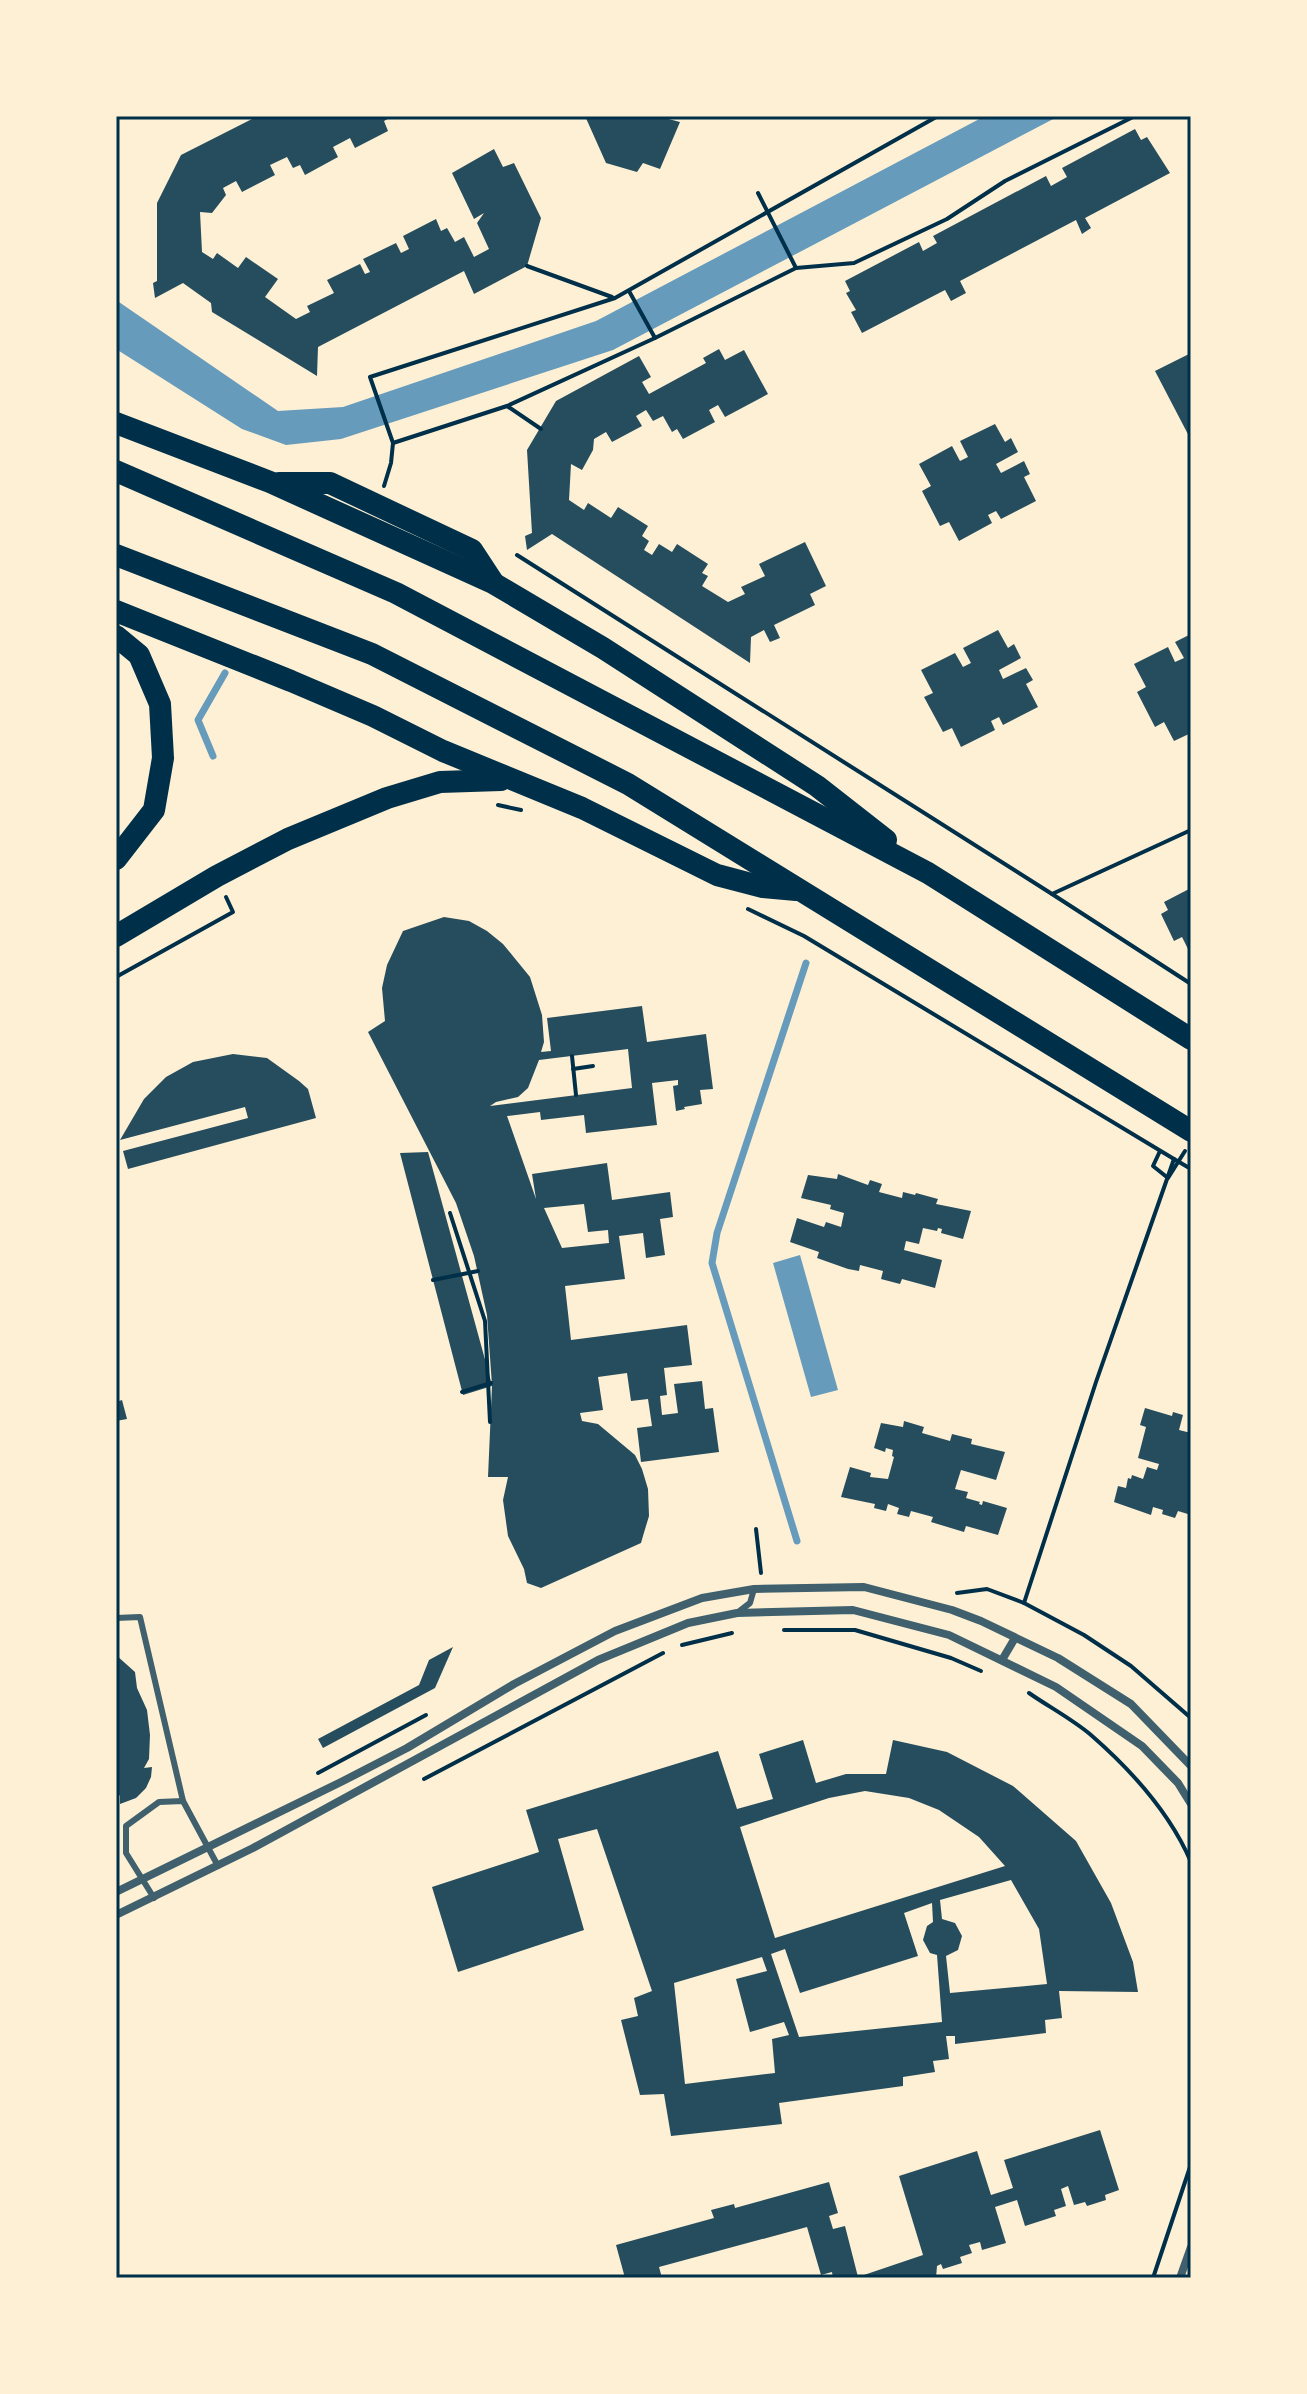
<svg xmlns="http://www.w3.org/2000/svg" width="1307" height="2394" font-family="Figtree,sans-serif">
<rect width="100%" height="100%" fill="#fdf0d5"/>
<!-- water -->
<g fill="#669bbc">
<polygon points="985,116 1059,116 613,350 341,439 286,445 242,429 116,349 116,300 278,411 343,407 596,321"/>
<polygon points="800,1255 838,1390 811,1397 773,1263"/>
</g>
<g fill="none" stroke-linecap="round" stroke-linejoin="round">
<!-- stream -->
<g stroke="#669bbc" stroke-width="7">
<polyline points="213,756 198,720 225,673"/>
<polyline points="797,1541 712,1263 717,1233 806,963"/>
</g>
</g>
<!-- building -->
<g fill="#264d5e" fill-rule="evenodd">
<polygon points="251,116 393,116 384,121 388,131 355,148 350,138 333,147 338,157 305,175 300,165 293,168 287,157 270,165 275,175 242,192 236,181 223,188 226,195 212,213 200,212 202,252 213,259 217,253 238,268 246,257 278,279 265,297 296,319 310,312 307,306 334,293 327,280 360,264 365,274 370,272 363,259 396,243 401,253 409,249 403,236 436,219 441,231 447,228 455,242 464,237 474,257 489,249 477,223 484,213 474,219 452,173 494,149 503,167 514,163 541,218 527,266 474,294 464,271 318,347 317,376 212,312 211,303 183,283 155,298 153,283 157,281 157,203 181,155 252,119"/>
<polygon points="585,116 657,116 680,122 660,169 643,163 637,172 606,163"/>
<polygon points="1135,129 1141,140 1147,137 1170,173 1085,218 1091,228 1082,234 1076,220 960,281 966,293 951,301 945,290 862,333 851,312 856,310 846,293 850,291 845,281 919,242 923,251 937,243 933,236 1046,176 1051,186 1067,177 1062,168"/>
<polygon points="719,349 725,360 744,350 768,394 725,417 718,405 709,410 715,422 683,439 677,429 672,432 663,416 653,421 646,410 636,416 642,426 612,442 606,432 594,439 593,450 582,470 571,464 569,500 584,510 588,503 611,518 618,507 648,526 642,536 649,541 644,550 652,555 659,544 672,552 677,544 708,564 702,573 708,576 702,586 728,602 745,594 741,587 765,576 759,564 805,542 826,586 810,594 815,605 774,625 780,638 770,642 764,630 751,637 750,663 552,534 527,550 525,536 532,533 527,450 556,401 639,356 651,377 642,382 649,394 706,363 703,358"/>
<polygon points="1191,353 1191,440 1155,371"/>
<polygon points="995,424 1005,442 1011,438 1018,452 996,464 1001,473 1024,461 1030,474 1024,477 1036,501 1001,519 996,511 988,515 992,523 959,541 949,522 940,526 922,491 931,486 919,464 952,446 960,461 968,457 960,441"/>
<polygon points="998,630 1008,648 1014,644 1021,658 999,670 1003,679 1026,668 1033,680 1026,684 1038,707 1003,725 999,717 991,721 995,730 961,747 952,728 943,732 924,697 933,693 921,670 955,653 963,667 971,663 963,648"/>
<polygon points="1191,634 1191,733 1174,741 1164,722 1155,727 1137,692 1146,687 1134,664 1168,647 1175,662 1184,658 1175,642"/>
<polygon points="1189,889 1191,894 1191,955 1182,937 1174,941 1161,914 1168,910 1164,902"/>
<path d="M 444,917 L 469,921 L 487,931 L 503,944 L 530,977 L 542,1015 L 544,1042 L 541,1052 L 551,1051 L 547,1018 L 642,1006 L 647,1042 L 706,1034 L 713,1089 L 700,1090 L 702,1104 L 684,1107 L 685,1109 L 676,1111 L 673,1086 L 678,1085 L 678,1080 L 652,1083 L 657,1125 L 586,1133 L 584,1115 L 541,1120 L 540,1112 L 507,1116 L 536,1199 L 532,1174 L 607,1163 L 612,1200 L 670,1192 L 673,1217 L 660,1219 L 665,1255 L 646,1258 L 643,1233 L 619,1236 L 625,1279 L 565,1286 L 571,1340 L 687,1325 L 692,1365 L 664,1368 L 667,1395 L 660,1396 L 662,1415 L 678,1413 L 674,1384 L 702,1381 L 705,1409 L 713,1408 L 719,1452 L 641,1462 L 637,1428 L 652,1426 L 648,1399 L 631,1401 L 627,1373 L 598,1377 L 603,1410 L 580,1413 L 582,1421 L 598,1424 L 635,1455 L 642,1469 L 648,1489 L 649,1516 L 643,1536 L 641,1543 L 541,1588 L 527,1583 L 524,1569 L 508,1536 L 503,1500 L 508,1477 L 488,1477 L 492,1386 L 463,1395 L 400,1153 L 428,1152 L 492,1385 L 487,1315 L 474,1256 L 456,1203 L 368,1032 L 385,1021 L 382,988 L 387,965 L 403,931 ZM 628,1049 L 632,1088 L 490,1106 L 496,1102 L 518,1097 L 528,1088 L 539,1060 ZM 584,1204 L 588,1232 L 608,1230 L 609,1243 L 562,1248 L 544,1208 Z"/>
<polygon points="233,1054 267,1058 299,1081 308,1089 316,1118 128,1169 123,1151 248,1118 245,1107 120,1140 144,1099 166,1077 193,1062"/>
<polygon points="838,1174 868,1185 870,1180 882,1184 879,1192 902,1198 903,1192 915,1195 916,1193 938,1199 936,1204 971,1211 963,1239 941,1233 942,1229 938,1228 937,1231 923,1228 919,1244 906,1241 904,1250 942,1260 935,1288 902,1279 900,1284 881,1279 883,1271 860,1265 859,1271 848,1269 817,1258 819,1252 790,1242 797,1218 824,1227 826,1222 841,1227 844,1213 830,1209 831,1205 801,1198 808,1175 837,1179"/>
<polygon points="122,1400 127,1419 116,1421 116,1402"/>
<polygon points="1145,1408 1172,1416 1173,1412 1183,1415 1179,1430 1191,1433 1191,1515 1178,1511 1175,1518 1162,1514 1163,1510 1153,1507 1151,1515 1114,1502 1118,1486 1126,1488 1128,1478 1131,1479 1132,1475 1143,1479 1147,1467 1157,1470 1159,1464 1138,1458 1146,1427 1140,1425"/>
<polygon points="904,1421 924,1427 922,1433 950,1441 952,1434 972,1439 971,1444 1005,1452 996,1480 961,1470 955,1489 968,1492 966,1498 980,1502 979,1504 982,1505 983,1501 1007,1508 998,1535 966,1526 964,1532 931,1522 933,1517 911,1511 909,1517 897,1514 899,1508 888,1504 886,1511 874,1508 875,1504 841,1497 850,1467 871,1473 870,1477 888,1479 894,1457 892,1456 893,1450 886,1448 885,1452 874,1448 881,1423 903,1427"/>
<polygon points="453,1647 435,1688 323,1748 318,1739 419,1685 429,1660"/>
<polygon points="116,1655 135,1672 137,1688 147,1710 150,1735 149,1759 144,1768 152,1767 151,1777 146,1788 136,1798 120,1804 120,1795 116,1798"/>
<path d="M 803,1740 L 816,1783 L 846,1774 L 886,1774 L 893,1740 L 947,1752 L 1013,1786 L 1076,1841 L 1111,1903 L 1133,1962 L 1138,1992 L 1059,1991 L 1062,2018 L 1045,2020 L 1046,2033 L 955,2044 L 955,2036 L 946,2036 L 949,2059 L 933,2061 L 935,2072 L 903,2077 L 903,2086 L 779,2103 L 782,2124 L 671,2136 L 664,2094 L 640,2095 L 621,2020 L 638,2016 L 634,1998 L 652,1991 L 597,1829 L 558,1839 L 584,1930 L 458,1972 L 432,1887 L 539,1852 L 526,1810 L 718,1751 L 737,1809 L 773,1799 L 759,1754 ZM 865,1791 L 909,1798 L 939,1810 L 979,1837 L 1005,1866 L 775,1938 L 740,1827 L 829,1798 ZM 1011,1880 L 1039,1929 L 1047,1984 L 950,1993 L 946,1956 L 958,1950 L 962,1936 L 955,1923 L 942,1919 L 940,1900 ZM 932,1903 L 933,1922 L 927,1926 L 923,1940 L 930,1953 L 937,1955 L 942,2022 L 799,2037 L 771,1954 L 785,1949 L 800,1993 L 918,1956 L 904,1913 ZM 762,1957 L 767,1971 L 736,1979 L 750,2032 L 784,2022 L 789,2035 L 772,2039 L 775,2073 L 685,2084 L 674,1983 Z"/>
<polygon points="1100,2130 1119,2190 1105,2195 1106,2200 1087,2206 1085,2202 1074,2205 1068,2186 1061,2189 1066,2206 1054,2210 1056,2216 1025,2226 1017,2200 995,2207 1006,2243 982,2250 980,2242 969,2245 972,2253 960,2257 962,2263 943,2269 941,2264 937,2266 936,2278 833,2278 832,2272 821,2275 807,2227 659,2267 662,2278 625,2278 616,2245 714,2218 711,2210 734,2204 735,2208 829,2182 838,2213 829,2216 833,2229 845,2226 858,2277 923,2255 899,2176 977,2151 991,2195 1013,2188 1004,2160"/>
</g>
<g fill="none" stroke-linecap="round" stroke-linejoin="round">
<!-- path -->
<g stroke="#003049" stroke-width="4">
<polyline points="758,193 796,268"/>
<polyline points="527,266 612,297"/>
<polyline points="629,291 655,338"/>
<polyline points="507,406 655,338 796,268 854,263 947,219 1005,181 1135,116"/>
<polyline points="393,443 507,406 541,429"/>
<polyline points="384,486 391,463 393,443 370,377 615,298 938,116"/>
<polyline points="517,555 1052,894 1191,830"/>
<polyline points="498,805 521,810"/>
<polyline points="1052,894 1191,984"/>
<polyline points="748,909 804,936 1174,1159"/>
<polyline points="116,977 233,912 226,897"/>
<polyline points="572,1056 576,1095"/>
<polyline points="573,1069 593,1066"/>
<polyline points="1160,1151 1153,1166 1168,1178 1185,1151"/>
<polyline points="450,1213 485,1321 490,1422"/>
<polyline points="433,1280 478,1271"/>
<polyline points="462,1392 491,1383"/>
<polyline points="756,1529 761,1573"/>
<polyline points="957,1593 987,1589 1024,1603 1084,1635 1131,1666 1191,1718"/>
<polyline points="1024,1603 1096,1382 1174,1159 1191,1169"/>
<polyline points="784,1630 855,1630 951,1658 981,1671"/>
<polyline points="682,1645 732,1633"/>
<path d="M 1029,1693 C 1049,1707 1072,1719 1091,1735 C 1130,1769 1170,1813 1191,1862"/>
<polyline points="318,1773 426,1715"/>
<polyline points="424,1779 663,1653"/>
<polyline points="1153,2278 1191,2164"/>
</g>
<!-- service -->
<g stroke="#3f606c" stroke-width="6">
<polyline points="737,1613 750,1603 754,1589"/>
<polyline points="116,1618 140,1617 183,1801"/>
<polyline points="154,1898 126,1853 126,1826 159,1802 183,1801 218,1866"/>
</g>
<!-- minor -->
<g stroke="#3f606c" stroke-width="8">
<polyline points="1002,1660 1015,1638"/>
<polyline points="116,1892 341,1782 407,1748 514,1684 615,1631 702,1598 754,1589 864,1587 952,1610 981,1621 1058,1658 1131,1704 1191,1766"/>
<polyline points="116,1915 253,1848 598,1660 688,1623 737,1613 853,1610 949,1635 1056,1687 1142,1746 1178,1783 1191,1804"/>
<polyline points="1180,2278 1191,2247"/>
</g>
<!-- motorway -->
<g stroke="#003049" stroke-width="22">
<polyline points="116,423 270,482 493,583 603,648 817,786 886,840"/>
<polyline points="116,471 396,593 928,873 1191,1039"/>
<polyline points="279,483 330,483 472,550 493,582"/>
<polyline points="116,555 372,654 628,784 1191,1131"/>
<polyline points="116,611 291,681 373,716 443,751 582,808 717,875 763,887 796,890"/>
<polyline points="116,636 139,655 160,704 163,758 154,810 116,859"/>
<polyline points="116,936 217,876 288,839 387,798 440,782 501,780"/>
</g>
</g>
<!-- border -->
<rect width="1307" height="2394" fill="none" stroke="#fdf0d5" stroke-width="236"/>
<rect x="118" y="118" width="1071" height="2158" fill="none" stroke="#003049" stroke-width="3"/>
</svg>
